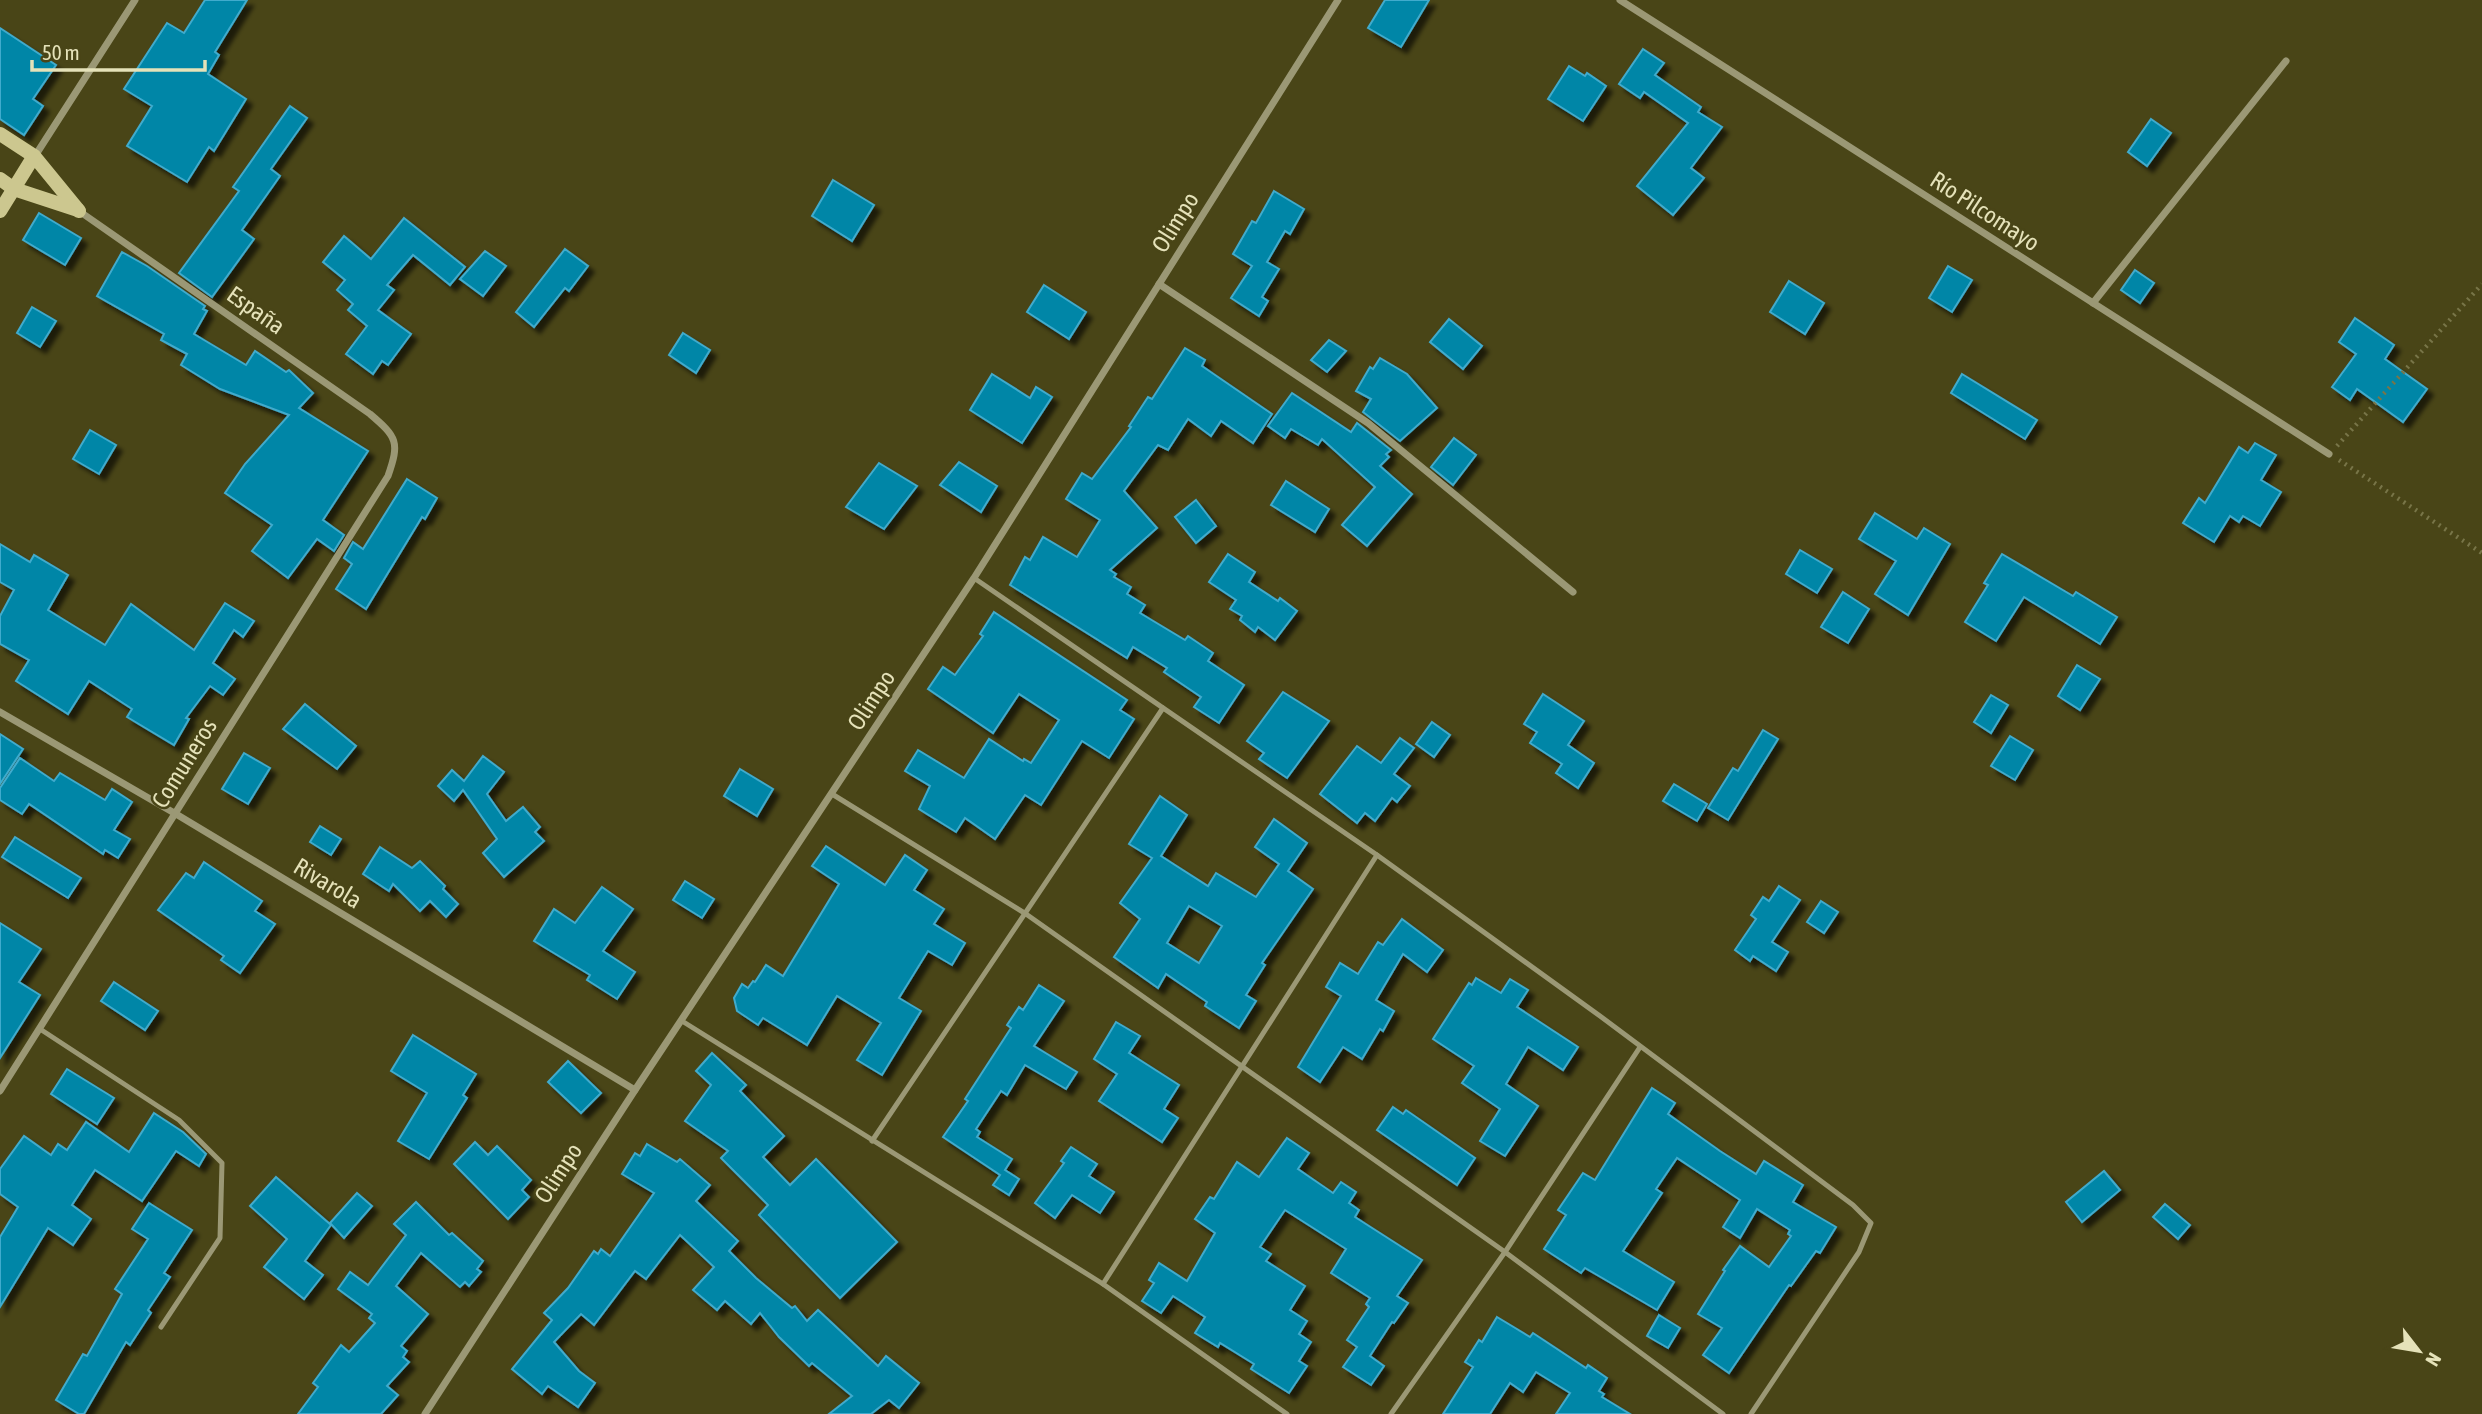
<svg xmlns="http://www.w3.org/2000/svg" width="2482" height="1414" font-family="'Asap Condensed',sans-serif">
<defs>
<filter id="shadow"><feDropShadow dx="6" dy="6" stdDeviation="2" flood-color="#0009"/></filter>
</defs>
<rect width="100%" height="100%" fill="#494517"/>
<!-- building -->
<g fill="#0086a7" stroke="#40abcd" stroke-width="2" fill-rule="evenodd" filter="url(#shadow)">
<polygon points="205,0 247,0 215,52 219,55 208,74 246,99 214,151 209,147 187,182 127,146 152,106 124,89 167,23 184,33"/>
<polygon points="1385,0 1429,0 1401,47 1368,28"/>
<polygon points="0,28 56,65 33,99 43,106 24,135 0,119"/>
<polygon points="1643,49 1664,63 1655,75 1701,107 1698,112 1722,127 1691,168 1704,178 1673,215 1637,186 1688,123 1644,92 1640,98 1619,84"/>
<polygon points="1569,66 1585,76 1587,73 1606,86 1583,121 1548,99"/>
<polygon points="290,106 307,118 271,169 280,176 242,230 254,239 212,297 179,273 239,191 233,187"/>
<polygon points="2151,119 2171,133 2147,166 2128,152"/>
<polygon points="833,180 874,205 852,241 812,216"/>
<polygon points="1274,191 1304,209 1290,234 1285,231 1267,262 1279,269 1262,297 1268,301 1259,316 1231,298 1252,266 1233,254 1252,221 1256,223"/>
<polygon points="39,213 81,238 65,265 23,240"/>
<polygon points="404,218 465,267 450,285 413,255 387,285 394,290 378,310 411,334 388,365 382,361 373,374 346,354 367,326 348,310 353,304 337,290 345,280 323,262 344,236 371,259"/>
<polygon points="565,249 588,266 569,291 565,288 534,327 516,312"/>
<polygon points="485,251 506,266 483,296 460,279"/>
<polygon points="122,252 147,266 205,306 203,309 207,311 194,334 246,365 255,351 286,372 289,370 313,393 299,408 368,451 323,520 344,535 334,551 317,539 288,578 252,551 272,525 225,493 245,464 289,415 220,389 181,365 187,354 161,340 164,334 97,296"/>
<polygon points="1948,266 1972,280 1952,312 1929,298"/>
<polygon points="2135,270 2154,283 2140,303 2121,290"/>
<polygon points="1789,281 1824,303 1805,334 1770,312"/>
<polygon points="1044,285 1086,312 1069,339 1027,312"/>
<polygon points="32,307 56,321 40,347 17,333"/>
<polygon points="2355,318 2394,345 2385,359 2427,389 2403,422 2357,389 2350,400 2332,387 2356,354 2339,342"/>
<polygon points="1449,319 1482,346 1463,369 1430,342"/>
<polygon points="683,333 710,350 696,373 669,355"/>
<polygon points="1329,340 1346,351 1327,372 1311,360"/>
<polygon points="1185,348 1205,360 1202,366 1272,414 1253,443 1221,421 1211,436 1188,419 1168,450 1158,445 1124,491 1157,528 1110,570 1116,574 1114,577 1131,587 1127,594 1145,605 1140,613 1185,640 1188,636 1213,653 1208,661 1244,685 1219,723 1194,707 1201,697 1164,672 1167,668 1133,647 1127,658 1010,585 1025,557 1030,560 1043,537 1077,557 1100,520 1066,499 1082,473 1092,479 1131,427 1129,426 1148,397 1152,399"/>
<polygon points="1380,358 1407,374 1437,408 1400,441 1363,412 1371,399 1356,391 1370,367 1373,369"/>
<polygon points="992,374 1030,398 1036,387 1052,397 1022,443 970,410"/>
<polygon points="1962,374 2037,420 2025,439 1951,393"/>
<polygon points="1292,393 1351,432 1357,423 1391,450 1386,454 1389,457 1380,466 1412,494 1367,546 1342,525 1375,487 1322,439 1318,445 1291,429 1285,438 1268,426"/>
<polygon points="90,430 116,445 99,474 73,459"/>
<polygon points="1454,438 1476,455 1453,485 1431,467"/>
<polygon points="2255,443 2276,455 2261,480 2281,492 2260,526 2243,516 2239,522 2230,516 2214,542 2183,523 2199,498 2205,503 2239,447 2248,453"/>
<polygon points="959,462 997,486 981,512 940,485"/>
<polygon points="879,463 917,486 884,529 846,507"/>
<polygon points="407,479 437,498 425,519 422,517 366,609 336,589 352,564 344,558 353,542 363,549"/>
<polygon points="1286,481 1329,509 1315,532 1271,505"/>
<polygon points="1196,500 1216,526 1196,543 1175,517"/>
<polygon points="1875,513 1917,539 1924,528 1950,544 1908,615 1875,594 1896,561 1859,539"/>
<polygon points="0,544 30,562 34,555 68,575 48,610 105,645 131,604 194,650 225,603 254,621 243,637 234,630 213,663 235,679 223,695 210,686 186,718 189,719 174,745 127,717 132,709 89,681 68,714 16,681 29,660 0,644 0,616 14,590 0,582"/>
<polygon points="1800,550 1832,569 1817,593 1786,574"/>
<polygon points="1228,554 1255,572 1249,582 1278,601 1280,598 1297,611 1275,640 1258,627 1255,632 1240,620 1242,616 1230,609 1236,600 1209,582"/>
<polygon points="2002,554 2073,596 2076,592 2117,617 2100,644 2024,597 1996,641 1965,622 1988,585 1984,583"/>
<polygon points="1843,592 1869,609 1848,643 1821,627"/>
<polygon points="994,612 1127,700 1120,710 1134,719 1109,758 1082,741 1041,805 1025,795 995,839 965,818 956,832 919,809 930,786 905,771 918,750 964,778 989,739 1023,761 1024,759 1031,763 1059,720 1019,694 993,733 928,689 943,667 955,675 983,636 980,634"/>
<polygon points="2077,665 2100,679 2080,710 2058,696"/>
<polygon points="1283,692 1329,721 1287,778 1259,759 1264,753 1247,741"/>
<polygon points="1543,694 1584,721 1568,745 1594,763 1578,788 1556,773 1562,764 1530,743 1537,732 1524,724"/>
<polygon points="1991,695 2008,705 1991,733 1974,722"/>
<polygon points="305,704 356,746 337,769 283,729"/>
<polygon points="1432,722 1450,735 1434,757 1416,744"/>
<polygon points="1763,730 1778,739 1728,820 1708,808 1733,768 1738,771"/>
<polygon points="0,734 23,749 0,784"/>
<polygon points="2010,736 2033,750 2015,780 1991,766"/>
<polygon points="1400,738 1414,748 1394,774 1410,786 1397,802 1392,798 1375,821 1365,813 1357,823 1320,794 1357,746 1381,763"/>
<polygon points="244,753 270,768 248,804 222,789"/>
<polygon points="483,756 504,772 487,794 506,821 523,807 540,827 535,832 544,841 504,877 483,853 497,839 463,790 454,801 438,786 452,770 464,781"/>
<polygon points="20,758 54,781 60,773 105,800 112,789 132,802 114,830 130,839 118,858 105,850 103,854 29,804 22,814 0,800 0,788"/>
<polygon points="740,769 773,789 757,816 724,796"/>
<polygon points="1674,784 1707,804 1697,821 1663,801"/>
<path d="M 1160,796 L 1187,815 L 1161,856 L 1208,886 L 1216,873 L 1256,897 L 1279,864 L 1255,847 L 1274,819 L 1307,843 L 1288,871 L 1313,889 L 1262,963 L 1265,965 L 1246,995 L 1256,1001 L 1239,1028 L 1205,1006 L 1207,1002 L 1166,974 L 1158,988 L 1114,957 L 1140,919 L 1120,903 L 1152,858 L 1129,844 ZM 1189,906 L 1222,926 L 1199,963 L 1167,943 Z"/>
<polygon points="320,826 341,839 331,855 310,842"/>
<polygon points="15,837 81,878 68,898 2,857"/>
<polygon points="826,846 885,885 905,855 927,870 914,890 944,909 934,924 965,943 952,965 928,951 899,998 921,1011 882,1075 857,1060 881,1023 837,996 807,1045 763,1018 758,1025 737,1011 734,998 742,984 748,988 753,981 755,982 766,965 783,976 839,884 812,866"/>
<polygon points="380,847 412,868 420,861 445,886 443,889 458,904 446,917 430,901 420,911 393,884 389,891 363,874"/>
<polygon points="204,862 262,901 255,911 275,924 240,973 221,960 224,956 158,910 186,873 194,878"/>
<polygon points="685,881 714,899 702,918 673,900"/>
<polygon points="1779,886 1800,900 1772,942 1788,952 1776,971 1753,956 1750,961 1735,950 1756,919 1751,915 1763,897 1769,901"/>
<polygon points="602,887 633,909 603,951 635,972 617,999 587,980 590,975 534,941 554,909 575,923"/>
<polygon points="1821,901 1838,912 1824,933 1807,922"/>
<polygon points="1402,919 1443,950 1427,972 1403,954 1376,1000 1394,1011 1383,1031 1380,1029 1362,1059 1343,1047 1320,1082 1298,1067 1341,996 1326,987 1340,963 1358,974 1378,942 1383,945"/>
<polygon points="0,923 41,949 19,982 40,995 0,1058"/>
<polygon points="1476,978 1501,993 1510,979 1528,990 1517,1007 1578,1047 1563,1070 1528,1047 1506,1084 1538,1106 1505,1156 1480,1141 1500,1109 1462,1083 1474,1066 1433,1039 1469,983 1472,985"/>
<polygon points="114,982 158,1011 145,1030 101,1001"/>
<polygon points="1039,985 1064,1001 1034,1046 1077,1072 1066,1089 1025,1065 1007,1095 1001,1091 976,1129 980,1132 977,1137 1012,1159 1005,1170 1019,1179 1009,1195 993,1185 1000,1175 943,1137 968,1101 965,1099 1011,1028 1007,1025 1019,1007 1023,1010"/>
<polygon points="1116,1022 1140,1036 1129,1053 1179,1085 1164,1109 1178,1118 1162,1142 1099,1101 1117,1074 1094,1059"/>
<polygon points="413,1035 476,1074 463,1095 467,1098 429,1159 398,1141 427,1093 391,1071"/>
<polygon points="712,1053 746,1085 740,1091 784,1136 763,1157 790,1185 816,1159 897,1242 840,1298 759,1215 768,1205 721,1158 728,1151 685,1121 711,1085 696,1071"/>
<polygon points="568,1061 601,1093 581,1113 548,1082"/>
<polygon points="67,1069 114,1098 97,1124 51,1094"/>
<polygon points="1652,1088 1675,1103 1668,1114 1720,1151 1756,1174 1764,1161 1803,1185 1793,1202 1836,1227 1820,1253 1816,1251 1791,1286 1789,1285 1729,1373 1703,1355 1722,1328 1698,1314 1725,1271 1723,1270 1740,1246 1769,1267 1791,1236 1788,1234 1790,1230 1757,1209 1740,1238 1723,1227 1740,1200 1677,1158 1656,1189 1662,1193 1623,1251 1674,1282 1657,1310 1585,1268 1581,1273 1544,1249 1566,1215 1558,1210 1583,1173 1595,1180"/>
<polygon points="1393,1107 1403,1114 1406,1110 1475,1158 1457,1185 1377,1130"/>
<polygon points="154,1113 183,1132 206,1154 199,1166 176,1151 142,1201 95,1170 72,1205 91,1219 73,1245 48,1228 0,1307 0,1237 18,1207 0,1194 0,1169 24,1136 51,1155 58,1144 67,1150 86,1122 129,1152"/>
<polygon points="1287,1138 1309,1153 1298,1169 1333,1193 1341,1182 1356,1192 1349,1203 1359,1210 1355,1217 1422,1260 1397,1296 1408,1303 1394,1323 1392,1322 1370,1356 1384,1366 1371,1385 1343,1367 1357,1347 1347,1340 1369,1307 1366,1304 1370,1298 1331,1273 1346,1249 1285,1210 1260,1247 1271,1254 1266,1261 1305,1286 1290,1310 1307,1321 1299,1334 1311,1342 1299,1361 1307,1366 1289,1393 1251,1369 1254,1364 1220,1343 1218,1347 1195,1333 1205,1317 1173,1296 1161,1313 1142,1301 1154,1283 1149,1280 1159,1263 1187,1281 1215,1233 1195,1219 1210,1197 1214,1199 1237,1162 1259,1177"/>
<polygon points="475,1142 488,1155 497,1146 531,1180 522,1190 529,1197 508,1219 454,1164"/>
<polygon points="647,1144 677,1162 680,1159 710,1185 696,1201 738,1241 729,1251 756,1278 792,1308 795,1306 807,1321 818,1310 878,1366 886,1356 919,1383 899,1408 889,1400 871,1414 829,1414 852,1396 812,1363 809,1366 779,1337 760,1313 751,1324 725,1301 717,1310 693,1290 714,1267 680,1235 646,1279 635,1271 594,1325 581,1314 554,1342 579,1371 595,1383 578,1407 548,1386 542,1394 512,1369 552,1320 544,1313 568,1288 594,1251 598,1254 601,1249 610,1256 654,1193 622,1174 635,1153 640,1156"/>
<polygon points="1071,1147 1097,1164 1089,1176 1114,1192 1100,1213 1072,1195 1055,1218 1035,1203 1064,1163 1061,1161"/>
<polygon points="2104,1171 2120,1190 2082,1222 2066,1202"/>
<polygon points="276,1177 331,1225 305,1261 323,1275 304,1299 264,1267 287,1239 250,1206"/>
<polygon points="357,1193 372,1206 344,1238 330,1223"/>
<polygon points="416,1202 449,1235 452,1233 483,1261 477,1269 481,1272 469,1286 465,1282 460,1287 421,1253 396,1286 428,1314 401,1346 407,1351 403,1357 409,1362 387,1386 398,1395 381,1414 298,1414 318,1387 313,1383 341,1345 349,1352 375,1323 369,1318 372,1314 338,1289 350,1272 368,1285 406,1235 394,1224"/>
<polygon points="149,1203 192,1230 164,1273 170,1277 148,1310 151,1313 130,1345 126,1342 84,1414 79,1414 56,1400 83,1354 87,1356 122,1294 115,1289 148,1239 132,1229"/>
<polygon points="2165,1204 2190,1225 2178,1239 2153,1217"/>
<polygon points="1659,1315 1680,1328 1668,1348 1647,1336"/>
<polygon points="1497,1317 1530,1337 1533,1333 1586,1368 1588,1365 1607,1378 1599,1391 1604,1394 1602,1397 1630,1414 1556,1414 1570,1393 1536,1372 1523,1392 1510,1383 1490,1414 1443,1414 1473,1367 1465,1362 1479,1340 1482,1342"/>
</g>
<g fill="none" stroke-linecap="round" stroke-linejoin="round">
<!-- path -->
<g stroke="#787548" stroke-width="4.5" stroke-dasharray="2 5" stroke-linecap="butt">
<polyline points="2337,446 2482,284"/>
<polyline points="2339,460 2482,553"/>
</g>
<!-- lane -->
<g stroke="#9b9875" stroke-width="5">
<polyline points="974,578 1377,855 1600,1016 1853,1205 1871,1223 1859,1252 1751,1414"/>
<polyline points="832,794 1026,914 1505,1252 1723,1414"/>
<polyline points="682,1021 1103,1284 1287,1414"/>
<polyline points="40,1029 179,1120 222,1163 220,1238 161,1327"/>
<polyline points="872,1141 1163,708"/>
<polyline points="1103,1284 1377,855"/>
<polyline points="1391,1414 1505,1252 1640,1047"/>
</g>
<!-- street -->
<g stroke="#9b9875" stroke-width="7">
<polyline points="1620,0 2329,454"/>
<polyline points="35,156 135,0"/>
<polyline points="1159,284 1368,423 1573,592"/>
<polyline points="2093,303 2286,61"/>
<polyline points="0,712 176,814 635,1090"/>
<path d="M 0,1091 L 388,476 C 400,442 397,437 370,414 L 79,211"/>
<polyline points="425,1414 635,1090 974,578 1338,0"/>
</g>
<!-- secondary -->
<g stroke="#ccc78f" stroke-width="14">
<polyline points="0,134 34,156 79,211"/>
<polyline points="0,179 14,189 78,210"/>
<polyline points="0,211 34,156"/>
</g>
</g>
<g text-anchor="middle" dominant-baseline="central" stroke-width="5" stroke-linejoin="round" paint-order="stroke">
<!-- street labels -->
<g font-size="24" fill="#e5e2b9" stroke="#494517">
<text transform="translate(1985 211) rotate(33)">Río Pilcomayo</text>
<text transform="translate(1175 222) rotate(-58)">Olimpo</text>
<text transform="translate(256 310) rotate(35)">España</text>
<text transform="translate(871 700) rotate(-57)">Olimpo</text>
<text transform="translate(184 763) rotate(-58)">Comuneros</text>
<text transform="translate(328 883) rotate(31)">Rivarola</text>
<text transform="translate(558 1173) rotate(-57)">Olimpo</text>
</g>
</g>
<!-- north arrow -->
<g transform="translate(2419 1351) rotate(121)" stroke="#494517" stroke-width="5" paint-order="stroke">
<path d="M0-5L12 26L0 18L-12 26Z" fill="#e5e2b9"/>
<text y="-10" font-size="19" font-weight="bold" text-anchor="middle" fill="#e5e2b9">N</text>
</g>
<!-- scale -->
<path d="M32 60v10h173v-10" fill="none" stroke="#e5e2b9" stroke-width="3.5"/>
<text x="42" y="60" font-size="21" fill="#e5e2b9" stroke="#494517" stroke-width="5" paint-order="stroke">50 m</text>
</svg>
